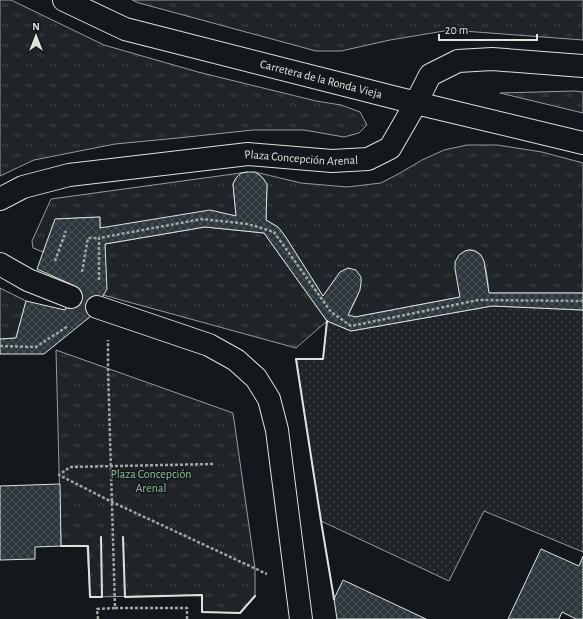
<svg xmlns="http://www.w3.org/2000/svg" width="583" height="619" font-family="'Alegreya Sans',sans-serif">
<defs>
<pattern id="grass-tufts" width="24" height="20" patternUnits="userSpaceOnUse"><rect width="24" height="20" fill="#202428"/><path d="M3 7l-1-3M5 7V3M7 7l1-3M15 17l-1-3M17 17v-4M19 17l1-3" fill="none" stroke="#404447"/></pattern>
<pattern id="garden-dots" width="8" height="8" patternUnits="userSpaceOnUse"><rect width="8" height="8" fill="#202428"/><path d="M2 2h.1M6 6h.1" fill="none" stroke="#404447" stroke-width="1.8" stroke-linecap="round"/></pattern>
<pattern id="building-cross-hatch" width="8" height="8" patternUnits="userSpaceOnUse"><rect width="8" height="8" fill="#2c363c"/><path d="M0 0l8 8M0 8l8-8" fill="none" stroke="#4a5358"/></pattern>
</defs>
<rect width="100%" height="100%" fill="#14181c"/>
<!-- grass -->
<g fill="url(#grass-tufts)" stroke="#939e99">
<polygon points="0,0 11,0 104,45 198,72 316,101 341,105 360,112 367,125 359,133 344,137 304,130 253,130 178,138 115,144 34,160 0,176"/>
<polygon points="132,0 583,0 583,40 450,30 390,40 341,51 316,51 139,3"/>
<polygon points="575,91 583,92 583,113 500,93"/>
<path d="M 467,145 L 497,145 L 542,152 L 583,163 L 583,293 L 489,293 C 487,280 487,243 465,251 C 461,253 456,258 456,263 C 455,265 456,269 457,272 C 458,280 459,288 460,297 L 355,317 L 348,315 C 354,303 362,291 360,277 L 349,268 L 340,272 L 323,296 L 285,236 L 278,227 L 266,220 L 267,184 L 262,177 L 255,172 L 301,183 L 347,187 L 381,183 L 400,173 L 422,160 L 444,150 Z"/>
<polygon points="248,172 241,173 236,178 233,184 236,216 100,228 100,217 56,219 43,252 33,248 32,241 51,199"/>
<polygon points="205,227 264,233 327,321 296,348 103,295 105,244"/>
<polygon points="0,288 26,301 16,338 0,339"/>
<polygon points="56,350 233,413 255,568 255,596 240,613 202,612 202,595 90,597 87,546 61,546"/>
</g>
<!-- garden -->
<polygon fill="url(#garden-dots)" stroke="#939e99" points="492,306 583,310 583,552 484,511 449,581 321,521 296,359 323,359 327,321 351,331"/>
<!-- building -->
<g fill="url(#building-cross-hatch)" stroke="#d8e6dc">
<polygon points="248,172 255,172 262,177 267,184 266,220 278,227 285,236 323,296 340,272 348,268 356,270 361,277 361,283 360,290 348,315 355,317 460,297 455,269 455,262 459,255 465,251 469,250 475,251 481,255 484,261 489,293 583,293 583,310 492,306 351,331 327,321 264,233 205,227 105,244 107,289 91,316 44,354 0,354 0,339 16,338 26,301 65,310 71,297 75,286 37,269 55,219 100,217 100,228 210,210 236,216 233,184 236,178 241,173"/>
<polygon points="60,484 61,546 35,547 35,559 0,560 0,486"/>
<polygon points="541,549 579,566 583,556 583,619 576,619 562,612 559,619 508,619"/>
<polygon points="343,580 426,619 337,619 334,599"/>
</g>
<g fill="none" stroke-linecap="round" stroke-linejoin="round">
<!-- minor-tunnel -->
<polyline stroke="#313739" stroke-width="22" stroke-dasharray="22 11" stroke-linecap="butt" points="71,297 97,307"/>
<defs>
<g id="minor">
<path id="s1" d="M 0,199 L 23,187 L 69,175 L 248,154 L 332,161 L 368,159 L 390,148 L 416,103"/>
<polyline points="0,264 28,280 71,297"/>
<polyline points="97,307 209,345 236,360 256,378 269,399 277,430 301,619"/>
</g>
<g id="tertiary">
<path id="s2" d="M 64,0 L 125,29 L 416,103 L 583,143"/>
<polyline points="416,103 430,75 458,61 492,59 583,66"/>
</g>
</defs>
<!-- minor casing -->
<use href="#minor" stroke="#d8e6dc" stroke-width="24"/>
<!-- tertiary casing -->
<use href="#tertiary" stroke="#d8e6dc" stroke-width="24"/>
<!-- path -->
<g stroke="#9da8a2" stroke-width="2.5" stroke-dasharray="3 2" stroke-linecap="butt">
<polyline points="55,261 66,231"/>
<polyline points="82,272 88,238 99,238"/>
<polyline points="99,280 99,238 202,219 248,224 274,232 331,312 351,326 478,300 583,301"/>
<polyline points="0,346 36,347 68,326"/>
<polyline points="213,464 70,467 59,475 112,502 267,574"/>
<polyline points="115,608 187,608 187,619"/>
<polyline points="98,619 97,609 115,608 108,369 108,340"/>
</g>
<!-- minor -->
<use href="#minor" stroke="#14181c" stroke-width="22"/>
<!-- tertiary -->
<use href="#tertiary" stroke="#14181c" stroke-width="22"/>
<!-- wall -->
<g stroke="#d8e6dc" stroke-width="2">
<polyline points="327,321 323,359 296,359 321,521 334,599"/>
<polyline points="123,537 125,597 202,595 202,612 240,613 255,596"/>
<polyline points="61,546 88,546 90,597 102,597 101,537"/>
</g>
</g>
<g text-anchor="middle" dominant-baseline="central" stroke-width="3" stroke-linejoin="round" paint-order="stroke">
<!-- street labels -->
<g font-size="12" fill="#d8e6dc" stroke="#14181c">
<text stroke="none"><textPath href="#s2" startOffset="270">Carretera de la Ronda Vieja</textPath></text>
<text stroke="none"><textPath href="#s1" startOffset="307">Plaza Concepción Arenal</textPath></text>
</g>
<!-- park labels -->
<g font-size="12" fill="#8ac095" stroke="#14181c">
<text x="151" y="474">Plaza Concepción<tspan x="151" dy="14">Arenal</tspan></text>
</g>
</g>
<!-- north arrow -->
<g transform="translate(36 36)" stroke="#14181c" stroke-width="3" paint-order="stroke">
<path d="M0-3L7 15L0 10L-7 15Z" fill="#d8e6dc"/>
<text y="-6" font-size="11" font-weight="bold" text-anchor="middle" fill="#d8e6dc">N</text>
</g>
<!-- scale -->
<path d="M439 34v6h98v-6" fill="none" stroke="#d8e6dc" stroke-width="2"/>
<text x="445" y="34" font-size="12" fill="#d8e6dc" stroke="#14181c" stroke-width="3" paint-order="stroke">20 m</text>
</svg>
